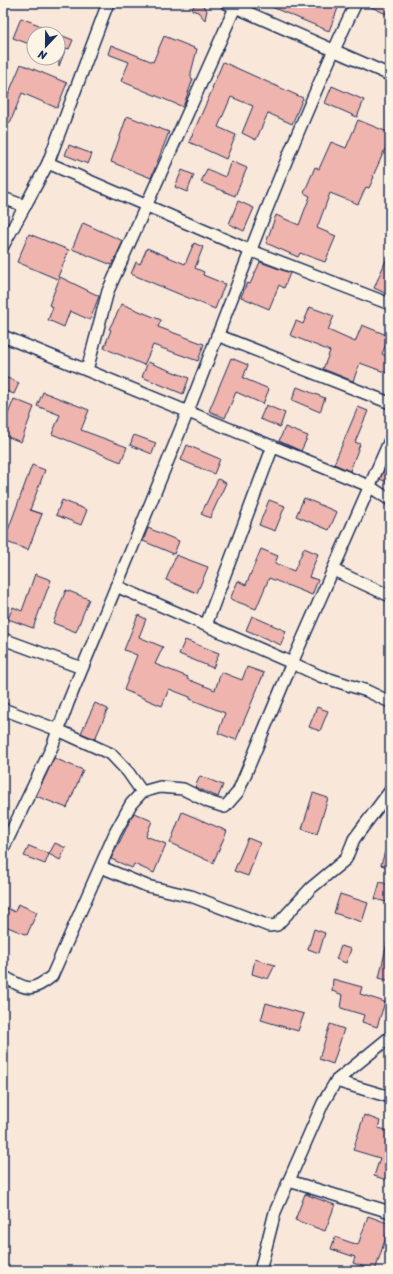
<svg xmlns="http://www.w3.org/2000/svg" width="393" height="1274" font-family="Sriracha,sans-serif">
<rect width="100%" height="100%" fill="#f9e8da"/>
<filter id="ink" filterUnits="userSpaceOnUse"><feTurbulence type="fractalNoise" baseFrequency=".025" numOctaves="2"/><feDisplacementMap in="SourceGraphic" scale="8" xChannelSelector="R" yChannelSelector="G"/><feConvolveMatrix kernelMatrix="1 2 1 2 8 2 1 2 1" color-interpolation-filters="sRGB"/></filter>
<g filter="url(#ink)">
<!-- building -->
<g fill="#efb4ad" stroke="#1b2f5e">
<polygon points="195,3 201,4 207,10 205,20 198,12 192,10"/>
<polygon points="262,3 340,3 329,31"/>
<polygon points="363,3 390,3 390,4 386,14"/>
<polygon points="21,18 39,25 39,26 57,34 34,34 32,45 13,38"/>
<polygon points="58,34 73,40 69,49 66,48 59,66"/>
<polygon points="164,36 197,49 191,73 191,78 193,79 183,107 121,81 129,62 108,54 111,45 153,62"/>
<polygon points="223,62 303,98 292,124 268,113 256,140 242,133 253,106 231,97 218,127 236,135 226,159 189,142 213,88 212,88"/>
<polygon points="21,64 67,83 57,108 22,93 10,123 3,120 3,107"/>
<polygon points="332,86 364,100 357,117 325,103"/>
<polygon points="127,116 169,132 151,178 111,162"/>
<polygon points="358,120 390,133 390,138 373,176 374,177 369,188 366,187 358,204 330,193 317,228 336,236 325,262 300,253 298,257 266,243 276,215 299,225 310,196 304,193 315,167 319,169 331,142 346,148"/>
<polygon points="69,145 92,154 88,164 65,155"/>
<polygon points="231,161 247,168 235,196 201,182 207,169 225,177"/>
<polygon points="182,170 194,175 187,192 175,187"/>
<polygon points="238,201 254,208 244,231 229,224"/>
<polygon points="83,223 123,241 112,265 72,249"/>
<polygon points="29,234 69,250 57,279 17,262"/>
<polygon points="194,243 203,247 195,268 204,272 203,275 225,284 215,309 131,274 136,262 140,264 147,248 185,264"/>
<polygon points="390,251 390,288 387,294 374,288"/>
<polygon points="260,262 290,273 284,288 279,285 269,309 241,297 247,283 250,284"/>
<polygon points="60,277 99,296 90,320 70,311 64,327 48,320 53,307 49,305"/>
<polygon points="122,304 161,320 158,327 204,344 198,361 153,345 144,365 104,348 111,330 109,329"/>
<polygon points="310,307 334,316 328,330 355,342 362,325 389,336 382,354 390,358 390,374 360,363 353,381 323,369 330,351 290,335 296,321 303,324"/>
<polygon points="231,358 248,365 243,378 269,389 263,404 236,392 225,418 209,411"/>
<polygon points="148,362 189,378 183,394 142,377"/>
<polygon points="3,376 19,383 14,394 3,390"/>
<polygon points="297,387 325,398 320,412 292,400"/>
<polygon points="43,392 89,410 81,430 127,447 121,462 52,434 60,415 37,406"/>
<polygon points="14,399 34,407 21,442 3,435 3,426"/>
<polygon points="266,405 285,413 280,427 260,419"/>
<polygon points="358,407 368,411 355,442 360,444 350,471 334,464"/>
<polygon points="285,427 308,436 301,451 279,441"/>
<polygon points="134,435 156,443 152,454 130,445"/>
<polygon points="187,445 220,459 214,474 181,460"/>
<polygon points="388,462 390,463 390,484 380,479"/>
<polygon points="32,465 45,470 30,510 42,514 28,550 4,541"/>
<polygon points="218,479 226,483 210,518 201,514"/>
<polygon points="304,498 337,512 329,530 296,516"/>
<polygon points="62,500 87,510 81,525 56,515"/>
<polygon points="269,500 285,506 275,531 259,525"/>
<polygon points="148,528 179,541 174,554 143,541"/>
<polygon points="304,548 318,554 309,577 318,580 312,595 269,578 256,609 230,599 238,581 246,585 261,549 278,556 275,563 294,571"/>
<polygon points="176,555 208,567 197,593 166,580"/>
<polygon points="35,574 51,580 33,628 8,619 13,607 22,611"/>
<polygon points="66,590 89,599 76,632 53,623"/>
<polygon points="138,615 146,619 139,637 163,647 155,664 188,677 187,679 215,690 221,672 242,680 247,667 264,673 236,740 218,733 225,713 190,699 190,697 169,689 162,706 124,690 137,655 124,650"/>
<polygon points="252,616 286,631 281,645 246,630"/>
<polygon points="185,640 219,653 213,668 179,654"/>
<polygon points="95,703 108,709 95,739 81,733"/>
<polygon points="317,707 328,711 320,731 309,727"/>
<polygon points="54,758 83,770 67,808 36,796"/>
<polygon points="200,776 223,785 218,797 195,787"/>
<polygon points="313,793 328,798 317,834 302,829"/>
<polygon points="182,812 227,831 213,863 170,843"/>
<polygon points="134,813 152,821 146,836 166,844 154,873 134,864 132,868 111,859"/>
<polygon points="248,838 260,843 248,876 234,871"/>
<polygon points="388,841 390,841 390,868 381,865"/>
<polygon points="55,843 66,848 60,860 49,854"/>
<polygon points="29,846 49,854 45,864 24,856"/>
<polygon points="380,882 390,885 390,903 375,899"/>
<polygon points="340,894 368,903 362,922 334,913"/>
<polygon points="18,904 37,912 27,935 3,925 3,906 15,912"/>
<polygon points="314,929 325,933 319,953 308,949"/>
<polygon points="387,943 390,943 390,981 379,978"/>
<polygon points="341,946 351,949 346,963 336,959"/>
<polygon points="255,959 275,965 268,979 252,974"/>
<polygon points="333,979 362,987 360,994 385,1002 377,1027 362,1022 364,1015 341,1008 343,995 332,991"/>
<polygon points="266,1003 304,1014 298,1031 261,1020"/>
<polygon points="330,1024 344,1029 333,1064 319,1059"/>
<polygon points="364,1115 380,1121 378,1128 390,1131 390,1181 374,1176 380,1158 353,1150"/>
<polygon points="305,1194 335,1205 325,1231 295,1220"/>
<polygon points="368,1216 390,1224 375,1271 353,1263 355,1257 331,1249 335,1237 358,1245"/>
</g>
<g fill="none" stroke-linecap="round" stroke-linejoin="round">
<defs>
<g id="street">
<polyline points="226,3 390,75"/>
<polyline points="48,163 108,3"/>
<polyline points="3,198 25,206 48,163 249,250 390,304"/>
<polyline points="3,246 25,206"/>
<polyline points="217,335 390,403"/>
<polyline points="3,336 369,486 390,500"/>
<polyline points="87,370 108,291 237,3"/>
<polyline points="333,570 390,596"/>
<polyline points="116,586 292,663 390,440"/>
<polyline points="206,625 273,446"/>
<polyline points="3,639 82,668"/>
<polyline points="3,709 58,730 111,754 128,772 142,792"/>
<path d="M 3,849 L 52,747 L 68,703 C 108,605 149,509 188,411 C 242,274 292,136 356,3"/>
<polyline points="101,867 147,886 191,896 269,926 277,925 311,888 346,859 354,839 390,791"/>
<path d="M 3,976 C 26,989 30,994 52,976 L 115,833 L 131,804 L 142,792 L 160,787 L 183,789 L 209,802 L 225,807 L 238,792 L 292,663 L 320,676 L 367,691 L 390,702"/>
<polyline points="336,1081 390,1097"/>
<polyline points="289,1181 390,1212"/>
<polyline points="260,1271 275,1212 323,1103 336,1081 390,1037"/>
</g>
</defs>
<!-- street casing -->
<use href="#street" stroke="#1b2f5e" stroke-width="14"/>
<!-- street -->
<use href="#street" stroke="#fcf5e5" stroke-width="11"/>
</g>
</g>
<!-- margin -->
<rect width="393" height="1274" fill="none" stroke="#fcf5e5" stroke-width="16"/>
<rect x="8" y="8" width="377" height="1258" fill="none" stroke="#1b2f5e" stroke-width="1.5" filter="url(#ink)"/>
<!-- north arrow -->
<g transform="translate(46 46) rotate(202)"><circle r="19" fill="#fcf5e5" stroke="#a2a6af"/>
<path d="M0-3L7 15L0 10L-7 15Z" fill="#1b2f5e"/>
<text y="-6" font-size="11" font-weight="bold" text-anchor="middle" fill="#1b2f5e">N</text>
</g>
</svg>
